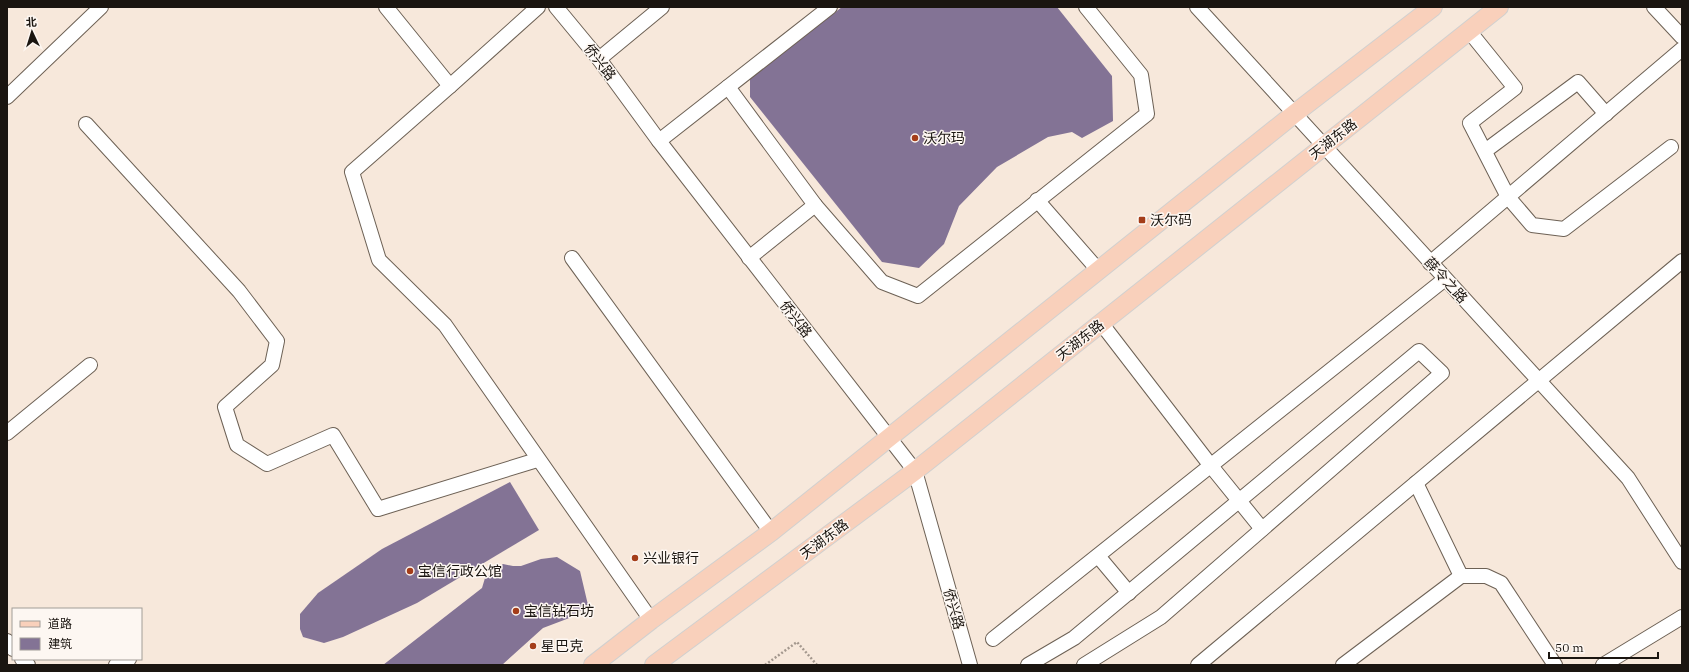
<svg xmlns="http://www.w3.org/2000/svg" width="1689" height="672" font-family="'IBM Plex Serif','Noto Sans SC',serif">
<rect width="100%" height="100%" fill="#f7e8db"/>
<!-- building -->
<g fill="#837395">
<polygon points="842,7 1057,7 1112,76 1113,121 1082,138 1072,132 1048,137 997,167 959,206 944,244 919,268 882,262 750,97 750,78"/>
<polygon points="510,482 539,530 417,603 343,637 324,643 303,637 300,629 300,614 318,593 382,549"/>
<polygon points="557,557 580,571 588,605 572,617 543,628 502,665 383,665 482,588 485,578 503,564 513,566 521,566 541,559"/>
</g>
<g fill="none" stroke-linecap="round" stroke-linejoin="round">
<defs>
<g id="minor">
<polyline points="386,7 450,86 538,7"/>
<polyline points="556,7 599,59 659,141 915,471 970,665"/>
<polyline points="1197,7 1628,478 1682,562"/>
<polyline points="1654,7 1682,37"/>
<polyline points="1469,31 1515,88 1470,123 1508,197 1532,225 1564,229 1671,147"/>
<polyline points="599,59 662,7"/>
<polyline points="450,86 352,172 379,260 445,325 651,620"/>
<polyline points="728,87 815,205"/>
<polyline points="7,97 101,7"/>
<polyline points="86,124 239,291 277,341 272,365 225,407 237,445 267,464 333,435 378,509 537,460"/>
<polyline points="659,141 830,7"/>
<polyline points="1485,151 1578,82 1606,114"/>
<polyline points="1037,200 1099,271"/>
<polyline points="572,258 771,532"/>
<polyline points="749,258 815,205 882,282 918,296 1147,114 1141,75 1086,7"/>
<polyline points="1430,263 1682,49"/>
<polyline points="1101,323 1211,466 1262,529"/>
<polyline points="7,433 90,365"/>
<polyline points="1416,483 1461,576"/>
<polyline points="1098,556 1129,593"/>
<polyline points="993,639 1445,279"/>
<polyline points="7,641 13,649"/>
<polyline points="22,659 28,665"/>
<polyline points="116,665 129,659"/>
<polyline points="1028,665 1074,638 1419,351 1442,373 1161,617 1084,665"/>
<polyline points="1198,665 1682,261"/>
<polyline points="1343,665 1461,576 1486,576 1501,583 1555,665"/>
<polyline points="1603,665 1682,617"/>
</g>
<g id="major">
<polyline points="593,665 651,620 771,532 1294,114 1433,7"/>
<polyline points="654,665 915,471 1499,7"/>
</g>
</defs>
<!-- minor casing -->
<use href="#minor" stroke="#6d6155" stroke-width="16"/>
<!-- major casing -->
<use href="#major" stroke="#d1d0cf" stroke-width="20"/>
<!-- path -->
<polyline stroke="#a4988e" stroke-width="2.5" stroke-dasharray="2 2" stroke-linecap="butt" points="765,665 797,642 817,665"/>
<!-- minor -->
<use href="#minor" stroke="#fff" stroke-width="14"/>
<!-- major -->
<use href="#major" stroke="#f9d0bb" stroke-width="18"/>
</g>
<!-- markers -->
<g fill="#a43d19" stroke="#fdf7f2" stroke-width="1.5">
<circle cx="915" cy="138" r="4"/>
<rect x="1138" y="216" width="8" height="8" rx="2"/>
<circle cx="635" cy="558" r="4"/>
<circle cx="410" cy="571" r="4"/>
<circle cx="516" cy="611" r="4"/>
<circle cx="533" cy="646" r="4"/>
</g>
<g text-anchor="middle" dominant-baseline="central" stroke-width="3" stroke-linejoin="round" paint-order="stroke">
<!-- street labels -->
<g font-size="14" fill="#1a1510" stroke="#fdf7f2">
<text transform="translate(600 62) rotate(52)">侨兴路</text>
<text transform="translate(1333 139) rotate(-38)">天湖东路</text>
<text transform="translate(1446 280) rotate(48)">薛令之路</text>
<text transform="translate(796 319) rotate(52)">侨兴路</text>
<text transform="translate(1080 340) rotate(-38)">天湖东路</text>
<text transform="translate(824 539) rotate(-37)">天湖东路</text>
<text transform="translate(954 609) rotate(74)">侨兴路</text>
</g>
<!-- poi labels -->
<g font-size="14" fill="#1a1510" stroke="#fdf7f2" text-anchor="start">
<text x="923" y="138">沃尔玛</text>
<text x="1150" y="220">沃尔码</text>
<text x="643" y="558">兴业银行</text>
<text x="418" y="571">宝信行政公馆</text>
<text x="524" y="611">宝信钻石坊</text>
<text x="541" y="646">星巴克</text>
</g>
</g>
<!-- border -->
<rect width="1689" height="672" fill="none" stroke="#1a1510" stroke-width="16"/>
<!-- legend -->
<rect x="12" y="608" width="130" height="52" fill="#fdf7f2" stroke="#a29d98"/>
<rect x="20" y="621" width="20" height="6" fill="#f9d0bb" stroke="#a29d98"/>
<text x="48" y="628" font-size="12" fill="#1a1510">道路</text>
<rect x="20" y="638" width="20" height="12" fill="#837395" stroke="#a29d98"/>
<text x="48" y="648" font-size="12" fill="#1a1510">建筑</text>
<!-- north arrow -->
<g transform="translate(32 32) rotate(356)" stroke="#fdf7f2" stroke-width="3" paint-order="stroke">
<path d="M0-3L7 15L0 10L-7 15Z" fill="#1a1510"/>
<text y="-6" font-size="11" font-weight="bold" text-anchor="middle" fill="#1a1510">北</text>
</g>
<!-- scale -->
<path d="M1549 652v6h109v-6" fill="none" stroke="#1a1510" stroke-width="2"/>
<text x="1555" y="652" font-size="12" fill="#1a1510" stroke="#fdf7f2" stroke-width="3" paint-order="stroke">50 m</text>
</svg>
